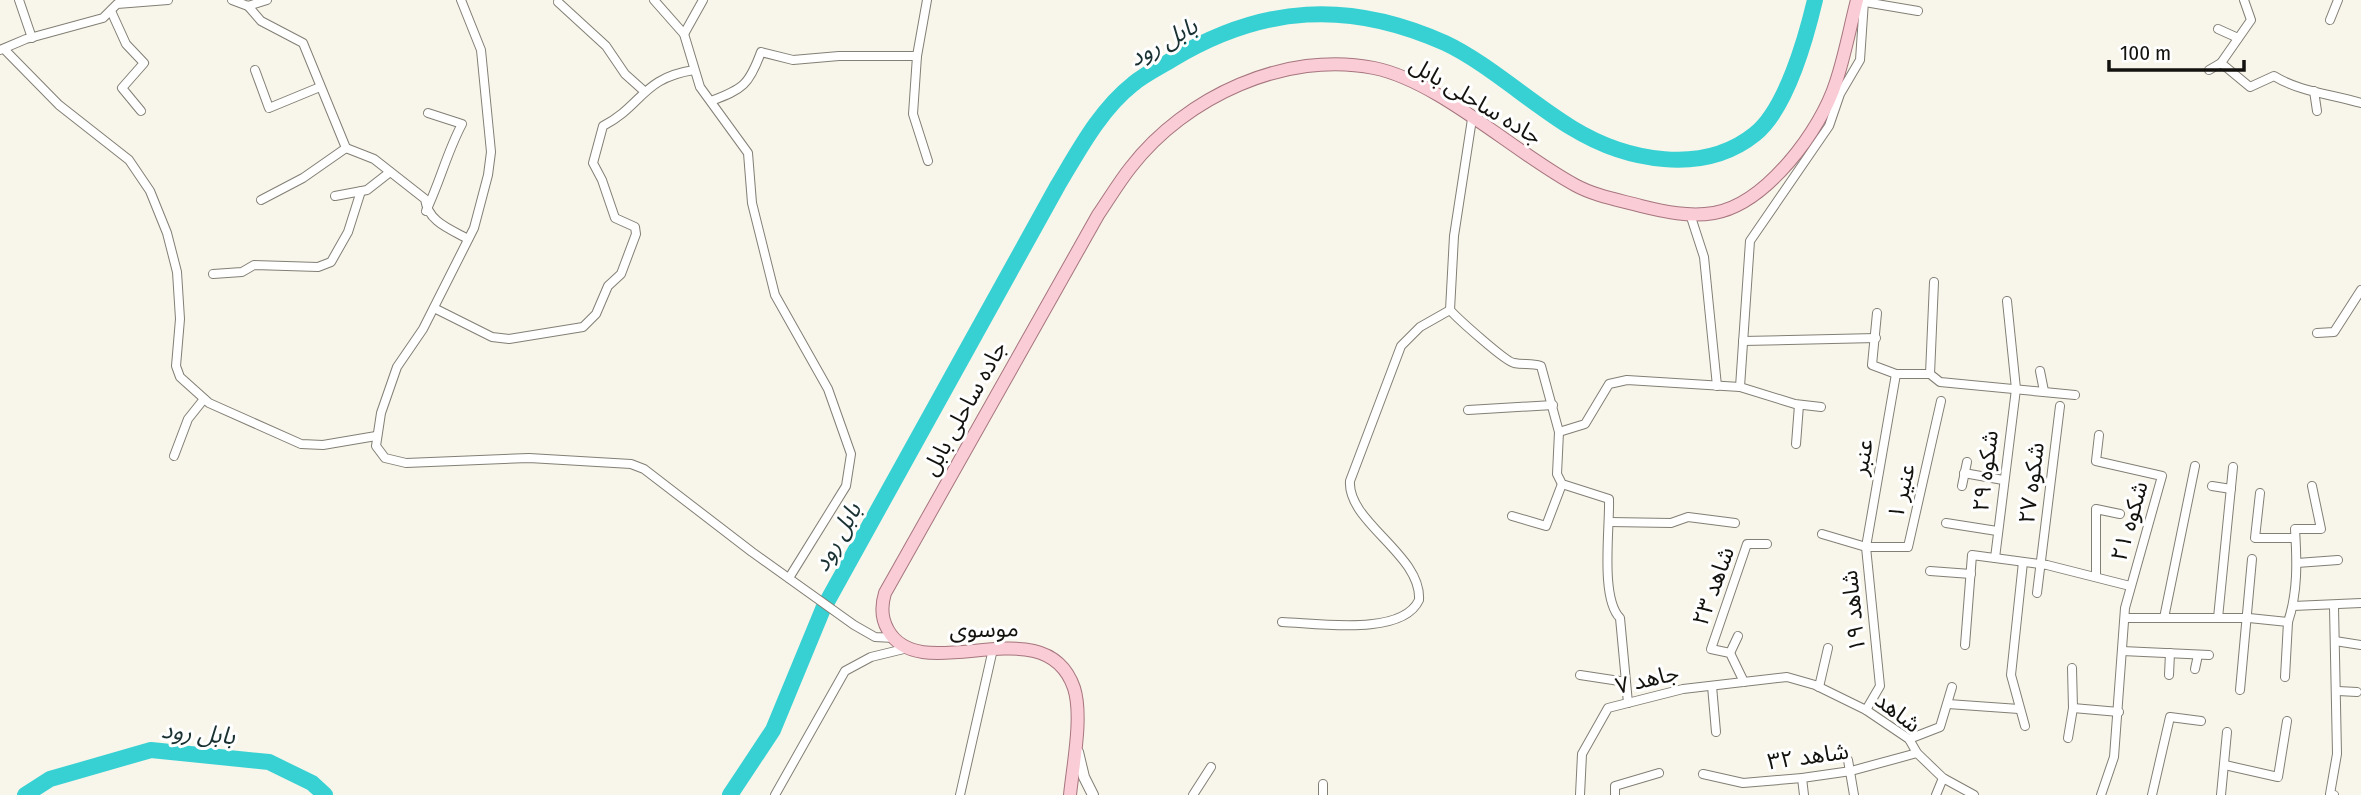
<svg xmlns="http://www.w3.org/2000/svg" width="2361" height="795" font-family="'Fira Sans Condensed','Noto Sans Arabic',sans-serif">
<rect width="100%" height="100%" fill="#f8f5ea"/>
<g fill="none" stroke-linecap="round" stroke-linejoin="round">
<!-- river -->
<g stroke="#37d0d3" stroke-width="16">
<polyline points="25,795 50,779 151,750 269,762 312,783 325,795"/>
<path d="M 730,795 L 773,730 L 823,609 L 1058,185 C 1079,150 1100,110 1133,84 C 1145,74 1160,67 1173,59 C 1263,5 1349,0 1445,43 C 1486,62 1532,104 1572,128 C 1626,161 1703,176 1755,134 C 1786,109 1806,38 1815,0"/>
</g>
<defs>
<g id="street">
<polyline points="19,0 32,38"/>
<polyline points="232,0 248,6 267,0"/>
<polyline points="461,0 481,50 491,152 488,175 474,228 423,329 397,367 381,413 376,446 385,458 406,463 529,458 631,464 644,469 752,552 854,625 875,637 894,638"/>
<polyline points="654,0 684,34 700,87 748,153 752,203 775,295 828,389 851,454 846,486 789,578"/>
<polyline points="927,0 917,56 913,114 928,161"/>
<path d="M 2244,0 L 2251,20 L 2221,63 L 2250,87 L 2274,76 C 2300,92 2331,94 2361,103"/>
<polyline points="1859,1 1918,11"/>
<polyline points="558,2 606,46 625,74 644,91"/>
<path d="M 248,6 L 261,21 L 303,43 L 346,148 L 374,159 L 425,199 C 428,222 450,229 468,239"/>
<polyline points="111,11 126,44 144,63 122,88 141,111"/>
<polyline points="2330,20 2338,0"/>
<polyline points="2218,29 2238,38"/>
<polyline points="684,34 703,0"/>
<polyline points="4,49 59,105 129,160 150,191 167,233 177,272 180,319 176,366 180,377 209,403 301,444 323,445 376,436"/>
<polyline points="0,50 26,39 103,18 117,4 168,0"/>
<polyline points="255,70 269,108 320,87"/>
<polyline points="2209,70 2221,63"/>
<polyline points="2314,91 2317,111"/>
<path d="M 711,101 C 743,89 749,85 761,52 L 793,60 L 839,56 L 917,56"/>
<polyline points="335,196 367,190 390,172"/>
<polyline points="261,200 303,178 346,148"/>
<path d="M 426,211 C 440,182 447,152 462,124 L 428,113"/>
<polyline points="1690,214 1704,257 1717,386"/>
<polyline points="213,274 242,272 254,265 318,267 331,262 348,232 361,191"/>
<path d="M 434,308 L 492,337 L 509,339 L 583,327 L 596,314 L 608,286 L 621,274 L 636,234 L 635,227 L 615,218 L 602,180 L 593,163 L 603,126 C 643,105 642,78 694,70"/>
<path d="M 1450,310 C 1458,319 1506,362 1514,363 C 1524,365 1531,363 1541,366 L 1559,432 L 1557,474 L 1562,484 L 1609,499 C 1610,528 1600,598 1620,618 L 1628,703"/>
<polyline points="1877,313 1872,365 1896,374 1930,374 1940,382 2075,395"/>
<polyline points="2317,333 2334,332 2361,290"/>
<polyline points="1743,341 1876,338"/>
<polyline points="2040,371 2044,391"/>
<polyline points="1930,374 1934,282"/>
<polyline points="1740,387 1750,241 1829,126 1840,94 1860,60 1864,1"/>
<polyline points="1468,410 1553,405"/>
<polyline points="1559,432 1585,424 1609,384 1627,380 1740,387 1795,404 1821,407"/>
<polyline points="2099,435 2096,461 2162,476 2125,608 2114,757 2101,795"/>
<polyline points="1796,444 1799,405"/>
<polyline points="174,456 188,419 204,399"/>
<polyline points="1964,473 2003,480"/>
<polyline points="1962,486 1967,462"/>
<polyline points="2212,486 2231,489"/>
<polyline points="2260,493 2255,538 2295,538"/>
<polyline points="1512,516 1546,526 1562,484"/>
<polyline points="1610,522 1671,523 1688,517 1735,523"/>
<polyline points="1946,523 1997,531"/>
<polyline points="1822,534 1866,547 1908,547 1941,401"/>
<polyline points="1995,558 2016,389 2007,301"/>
<polyline points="2023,562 2011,675 2025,726"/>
<polyline points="2297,563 2338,560"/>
<polyline points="1930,571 1971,574"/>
<polyline points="2096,577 2096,509 2120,514"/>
<polyline points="2037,593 2060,406"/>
<polyline points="2293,606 2361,603"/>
<polyline points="2334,607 2337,754 2330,794 2334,795"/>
<path d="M 2125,618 L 2249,618 L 2288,622 C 2298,592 2297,561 2295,529 L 2321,529 L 2312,486"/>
<polyline points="2164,618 2195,466"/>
<polyline points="2218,618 2233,467"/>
<path d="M 1282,622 C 1316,623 1402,637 1419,600 C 1422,555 1347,522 1350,481 L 1401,346 L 1420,327 L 1450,310 L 1454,236 L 1472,119"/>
<polyline points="2335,641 2361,645"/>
<polyline points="1965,645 1972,555 2047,565 2130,586"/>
<polyline points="2122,651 2209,655"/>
<polyline points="1730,653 1738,636"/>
<polyline points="2195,669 2198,655"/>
<polyline points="1580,675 1626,682"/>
<polyline points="2169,675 2170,653"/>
<polyline points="2285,677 2288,622"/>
<polyline points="1744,682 1730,653 1711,649 1747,544 1767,544"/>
<polyline points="1712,686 1716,732"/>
<polyline points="1819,687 1828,648"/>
<polyline points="2240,690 2252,559"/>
<polyline points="2338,691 2357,692"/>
<polyline points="1948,704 2019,709"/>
<polyline points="2073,708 2119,712"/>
<polyline points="1866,710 1880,686 1866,547 1896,374"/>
<polyline points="2068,738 2073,708 2072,668"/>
<polyline points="1909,739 1940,727 1952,687"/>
<polyline points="1848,760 1854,795"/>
<polyline points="2225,765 2278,777 2287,721"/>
<polyline points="1703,774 1743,783 1802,778 1851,771 1917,753"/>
<polyline points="1802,778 1804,795"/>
<polyline points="775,795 845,671 871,657 908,648"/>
<polyline points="960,795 993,649"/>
<polyline points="1193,795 1211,767"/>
<polyline points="1323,795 1323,784"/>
<polyline points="1580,795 1582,754 1608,708 1683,689 1787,677 1815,685 1866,710 1909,739 1917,753 1943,778 1974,795"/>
<polyline points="1615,795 1615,786 1659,773"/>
<polyline points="1936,795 1943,778"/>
<polyline points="2152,795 2170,717 2201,721"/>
<polyline points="2221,795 2227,732"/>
</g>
<polyline id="secondary" points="1078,752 1084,777 1093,795"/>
<path id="primary" d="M 1070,795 C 1073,765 1083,716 1074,688 C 1045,604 921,690 888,630 C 881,618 881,606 885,593 L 1098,215 C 1109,199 1119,182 1131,167 C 1185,97 1286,50 1374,68 C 1439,81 1515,153 1575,185 C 1595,196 1619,200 1641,206 C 1665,212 1689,217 1714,213 C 1766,204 1821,130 1836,82 C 1845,55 1850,27 1857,0"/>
</defs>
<!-- street casing -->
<use href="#street" stroke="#827f75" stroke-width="10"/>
<!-- secondary casing -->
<use href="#secondary" stroke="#827f75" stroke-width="12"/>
<!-- primary casing -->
<use href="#primary" stroke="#a6757e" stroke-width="14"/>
<!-- street -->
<use href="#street" stroke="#fff" stroke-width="8"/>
<!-- secondary -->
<use href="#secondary" stroke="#fff" stroke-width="10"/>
<!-- primary -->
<use href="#primary" stroke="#f9ccd6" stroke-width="12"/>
</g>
<g text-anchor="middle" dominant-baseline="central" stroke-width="6" stroke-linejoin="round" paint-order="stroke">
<!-- street labels -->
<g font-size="23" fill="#13120e" stroke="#fff">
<text transform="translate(1476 100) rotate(31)">جاده ساحلی بابل</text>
<text transform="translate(964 408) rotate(-61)">جاده ساحلی بابل</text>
<text transform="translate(1862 457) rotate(-80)">عنبر</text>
<text transform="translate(1985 471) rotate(-83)">شکوه ۲۹</text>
<text transform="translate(2031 483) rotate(-83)">شکوه ۲۷</text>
<text transform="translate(1901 491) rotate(-77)">عنیر ۱</text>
<text transform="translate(2129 521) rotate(-74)">شکوه ۲۱</text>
<text transform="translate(1713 586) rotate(-70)">شاهد ۲۳</text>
<text transform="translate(1853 611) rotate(-96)">شاهد ۱۹</text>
<text transform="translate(984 629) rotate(-1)">موسوی</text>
<text transform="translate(1647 679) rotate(-13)">جاهد ۷</text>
<text transform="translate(1898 712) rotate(37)">شاهد</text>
<text transform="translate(1808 756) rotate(-8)">شاهد ۳۲</text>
</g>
<!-- water labels -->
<g font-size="24" font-style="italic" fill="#193132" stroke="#fff">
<text transform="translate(1163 42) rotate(-29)">بابل رود</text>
<text transform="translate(837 537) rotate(-61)">بابل رود</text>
<text transform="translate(198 733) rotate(5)">بابل رود</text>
</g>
</g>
<!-- scale -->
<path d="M2109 60v10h135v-10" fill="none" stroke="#13120e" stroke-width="3.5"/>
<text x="2120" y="60" font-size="21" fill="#13120e" stroke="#ffffff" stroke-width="5" paint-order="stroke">100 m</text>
</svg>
